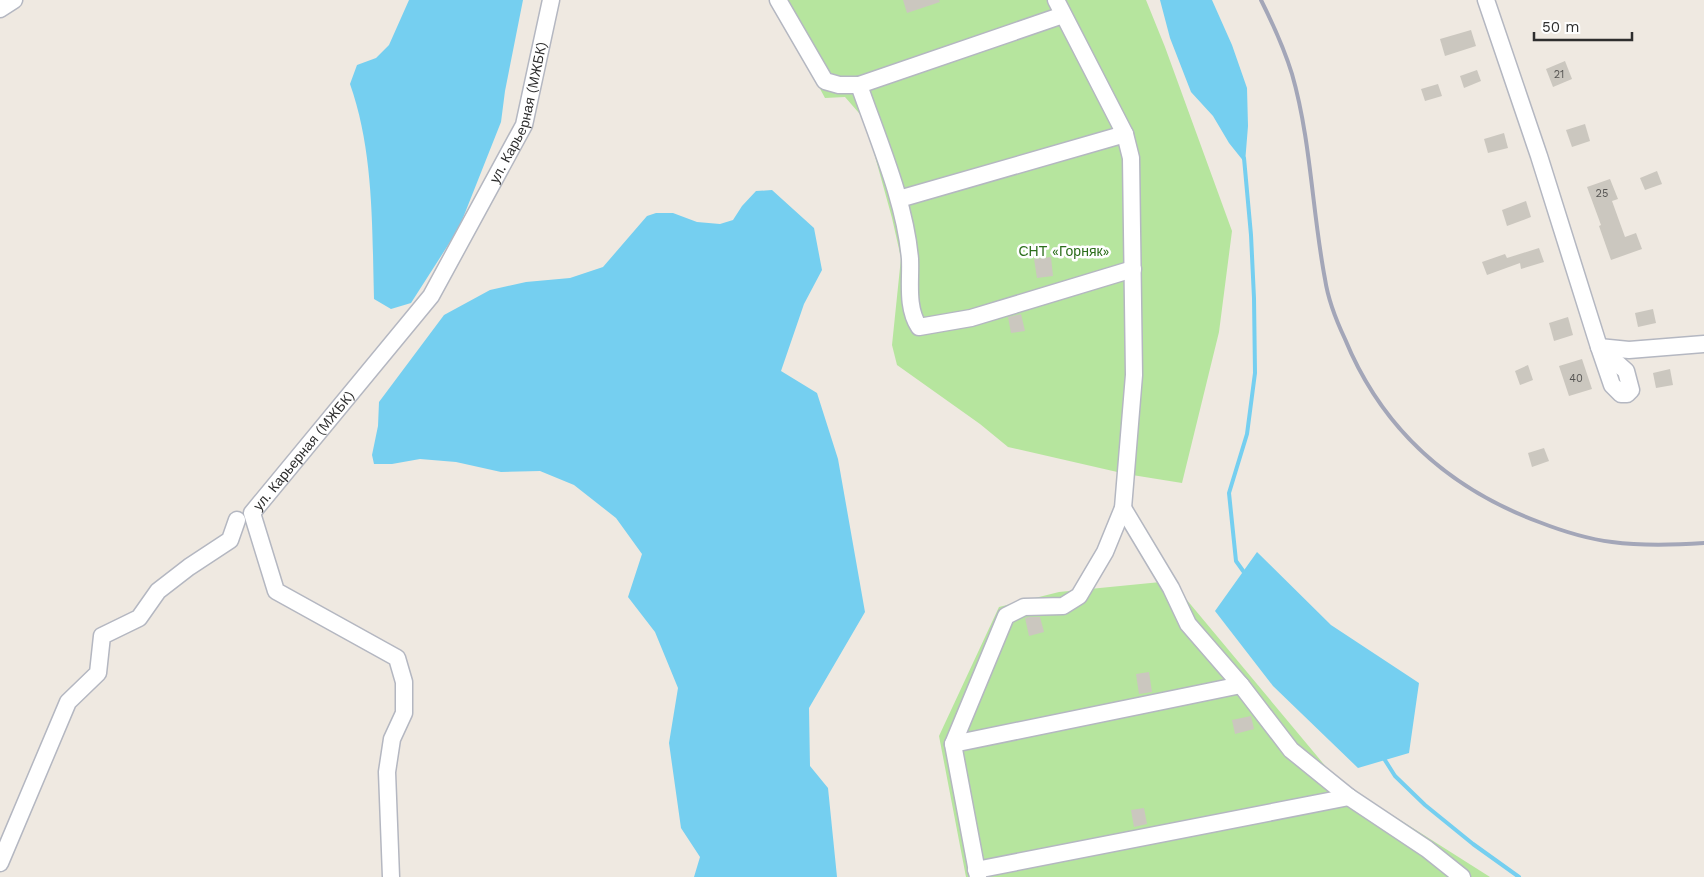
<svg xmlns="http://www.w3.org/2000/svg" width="1704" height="877" font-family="'Work Sans',sans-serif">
<rect width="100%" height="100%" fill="#efe9e1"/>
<!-- green -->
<g fill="#b6e59e">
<polygon points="772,0 1146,0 1165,47 1232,231 1219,332 1182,483 1126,474 1008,447 980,424 897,365 892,345 901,258 892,218 865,120 845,97 825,98"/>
<polygon points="1171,581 1337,780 1490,877 966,877 939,736 999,607 1059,592"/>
</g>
<!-- water -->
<g fill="#75cff0">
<path d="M 409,0 L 523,0 L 505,91 L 501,122 L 459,228 L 411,303 L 391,309 L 374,299 C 372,227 374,152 350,84 L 357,65 L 376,58 L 389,45 Z"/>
<polygon points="1160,0 1212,0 1232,45 1247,88 1248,126 1245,163 1229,143 1213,116 1191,92 1170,38"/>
<polygon points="772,190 814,228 822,270 804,304 781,371 817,393 838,459 865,612 809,708 810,766 828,788 837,877 694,877 700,857 681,828 669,743 678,688 655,632 628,597 642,554 616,518 574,485 540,471 501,472 456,462 420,459 392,464 374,464 372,455 378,426 379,402 444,315 490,290 526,282 570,278 603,267 647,216 656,213 673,213 697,222 720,224 733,220 742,206 756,191"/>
<polygon points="1257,552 1331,625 1419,683 1409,753 1358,768 1273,686 1215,611"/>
</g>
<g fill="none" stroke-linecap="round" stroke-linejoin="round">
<!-- stream -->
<g stroke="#75cff0" stroke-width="4">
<polyline points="1244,158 1251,235 1254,298 1255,373 1247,434 1229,493 1236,561 1246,575"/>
<polyline points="1383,757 1395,776 1425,805 1473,844 1519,877"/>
</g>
</g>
<!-- building -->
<g fill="#cbc7bf">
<polygon points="903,0 939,0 940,2 907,13"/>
<polygon points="1471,30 1476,46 1445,56 1440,39"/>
<polygon points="1565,61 1572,79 1553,87 1546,69"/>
<polygon points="1477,70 1481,81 1464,88 1460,76"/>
<polygon points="1438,84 1442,96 1425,101 1421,89"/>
<polygon points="1585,124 1590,141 1572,147 1566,130"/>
<polygon points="1504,133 1508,148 1488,153 1484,139"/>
<polygon points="1657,171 1662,184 1645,190 1640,178"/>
<polygon points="1610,179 1618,199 1612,201 1625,237 1636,233 1642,249 1611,260 1599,226 1601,225 1587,187"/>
<polygon points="1526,201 1531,217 1507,226 1502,210"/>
<polygon points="1539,248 1544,262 1521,269 1520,263 1487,275 1482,262 1505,254 1507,258"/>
<polygon points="1051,257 1053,276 1037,278 1034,259"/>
<polygon points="1653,309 1656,323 1638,327 1635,313"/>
<polygon points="1021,314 1025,331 1011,333 1008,317"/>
<polygon points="1568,317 1573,335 1554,341 1549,323"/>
<polygon points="1582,359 1592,389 1569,396 1559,366"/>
<polygon points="1528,365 1533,380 1520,385 1515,371"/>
<polygon points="1670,369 1673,385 1656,388 1653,373"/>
<polygon points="1544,448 1549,461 1532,467 1528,453"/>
<polygon points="1029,617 1040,617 1044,632 1029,636 1025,618"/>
<polygon points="1149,672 1152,692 1139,694 1136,674"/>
<polygon points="1251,716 1254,729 1235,734 1232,720"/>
<polygon points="1144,808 1147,824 1134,827 1131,810"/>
</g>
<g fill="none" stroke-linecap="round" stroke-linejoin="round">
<defs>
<g id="minor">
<polyline points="778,0 825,81 839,85 859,85"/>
<polyline points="1486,0 1539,156 1599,347 1612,385 1621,394 1627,394 1631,390 1626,371 1599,347"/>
<polyline points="0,9 14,0"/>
<path d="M 1063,15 L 859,85 C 878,140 905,201 910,259 C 911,281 906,307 919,327 L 971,318 L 1133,269"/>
<polyline points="899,199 1125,134"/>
<polyline points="1599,347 1629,350 1704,344"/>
<polyline points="1123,508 1171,588 1188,624 1241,685 1291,750 1349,797 1427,849 1462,877"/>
<polyline points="953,744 1241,685"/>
<polyline points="0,863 68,702 98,673 102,636 139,618 158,591 189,567 230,540 237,520"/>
<polyline points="976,870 1349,797"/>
<path id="s1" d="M 391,877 L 387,772 L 392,739 L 404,713 L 404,682 L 397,658 L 276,591 L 252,513 L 431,296 L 524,125 L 551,0"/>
<polyline points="978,877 953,744 1006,616 1024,607 1063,606 1079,596 1105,552 1123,508 1134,375 1131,158 1125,134 1056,0"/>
</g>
</defs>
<!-- minor casing -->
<use href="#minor" stroke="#b4b7c1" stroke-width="19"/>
<!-- minor -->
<use href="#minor" stroke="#fff" stroke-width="16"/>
<!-- rail -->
<path stroke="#a3a6b8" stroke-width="4" d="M 1261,0 C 1273,24 1284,48 1292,74 C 1311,140 1312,211 1325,279 C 1328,299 1336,320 1345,339 C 1382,429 1448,488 1539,522 C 1562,531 1588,539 1612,542 C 1642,546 1674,545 1704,543"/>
</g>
<g text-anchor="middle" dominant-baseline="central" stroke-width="5" stroke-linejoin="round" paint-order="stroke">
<!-- number labels -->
<g font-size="11" fill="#555452">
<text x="1559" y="74">21</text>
<text x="1602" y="193">25</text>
<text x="1576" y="378">40</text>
</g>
<!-- street labels -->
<g font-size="14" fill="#2e2e2e" stroke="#fff">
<text stroke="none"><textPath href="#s1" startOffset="929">ул. Карьерная (МЖБК)</textPath></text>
<text stroke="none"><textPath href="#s1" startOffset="524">ул. Карьерная (МЖБК)</textPath></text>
</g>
<!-- park labels -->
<g font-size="14" fill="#2c6e1b" stroke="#fff">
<text x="1064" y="251">СНТ «Горняк»</text>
</g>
</g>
<!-- scale -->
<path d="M1534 32v8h98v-8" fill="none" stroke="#2e2e2e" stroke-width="2.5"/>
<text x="1542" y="32" font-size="15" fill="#2e2e2e" stroke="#ffffff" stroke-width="4" paint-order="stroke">50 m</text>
</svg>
